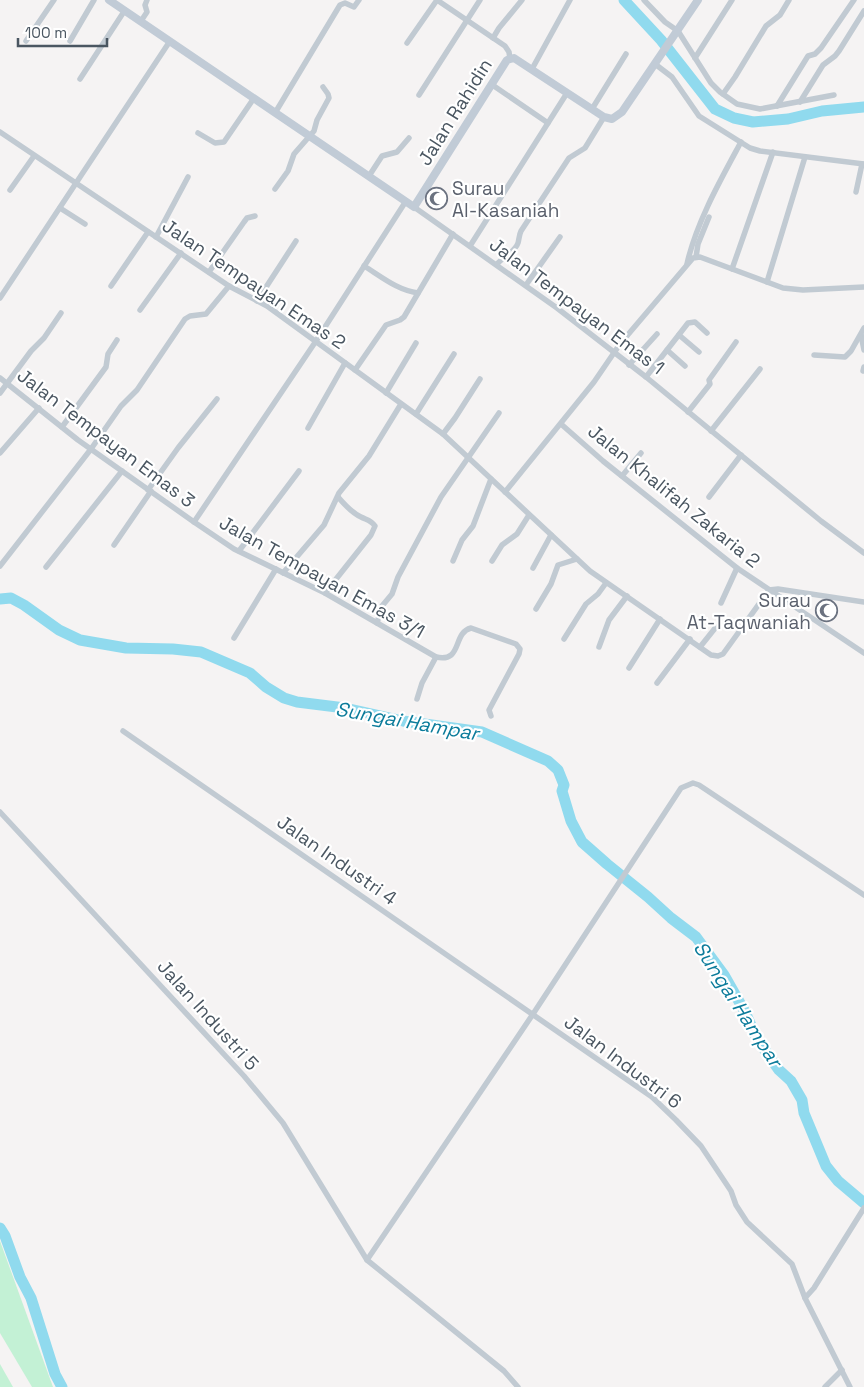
<svg xmlns="http://www.w3.org/2000/svg" width="864" height="1387" font-family="'Space Grotesk',sans-serif">
<rect width="100%" height="100%" fill="#f5f3f3"/>
<!-- grass -->
<g fill="#c3f1d5">
<polygon points="0,1241 53,1387 32,1387 0,1333"/>
<polygon points="0,1364 13,1387 0,1387"/>
</g>
<g fill="none" stroke-linecap="round" stroke-linejoin="round">
<!-- river -->
<g stroke="#90daee" stroke-width="11">
<polyline points="624,0 661,40 715,109 734,118 753,122 788,119 822,111 864,107"/>
<polyline points="0,599 11,598 24,605 59,630 80,640 126,648 173,649 201,652 250,673 266,687 284,698 297,702 345,708 403,721 482,732 548,761 558,770 564,785 562,791 571,821 582,842 607,864 648,897 671,918 696,937 724,975 745,1012 757,1039 779,1070 791,1081 802,1100 804,1113 826,1166 838,1181 864,1203"/>
<polyline points="0,1228 5,1236 20,1277 31,1298 55,1374 62,1387"/>
</g>
<!-- street -->
<g stroke="#c1cad2" stroke-width="5.5">
<polyline points="437,0 505,46 509,52 510,59"/>
<polyline points="644,0 665,22 678,31 711,83 720,92 737,104 760,109 834,95"/>
<polyline points="141,21 147,12 145,5 147,0"/>
<polyline points="493,38 499,28 522,0"/>
<polyline points="26,41 54,0"/>
<polyline points="70,41 94,0"/>
<polyline points="407,43 437,0"/>
<polyline points="695,58 732,0"/>
<polyline points="655,64 672,77 699,116 750,148 760,151 864,164"/>
<polyline points="532,69 570,0"/>
<polyline points="80,79 125,10"/>
<polyline points="491,84 548,123"/>
<polyline points="723,94 735,77 766,26 780,15 789,0"/>
<polyline points="419,95 480,0"/>
<polyline points="800,102 823,65 835,56 839,51 864,11"/>
<polyline points="777,106 808,56 815,54 821,48 854,0"/>
<polyline points="592,109 626,54"/>
<polyline points="275,113 340,5 345,3 354,7 359,0"/>
<polyline points="0,132 229,286 267,306 443,434 590,571 711,655 718,656 723,654 769,590"/>
<polyline points="198,133 215,143 224,142 254,98"/>
<polyline points="369,176 382,156 397,152 409,138"/>
<polyline points="275,189 288,171 294,154 314,131 317,120 329,98 328,94 323,87"/>
<polyline points="10,190 34,156"/>
<polyline points="856,192 862,164"/>
<polyline points="414,207 557,308 646,377 821,521 864,553"/>
<polyline points="60,208 85,224"/>
<polyline points="156,237 188,177"/>
<polyline points="470,246 567,93"/>
<polyline points="696,257 698,244 709,217"/>
<path d="M 497,264 C 503,257 515,252 518,243 C 519,240 519,235 521,231 L 569,158 L 585,148 L 604,117"/>
<path d="M 687,264 C 696,223 721,179 741,142"/>
<path d="M 364,266 C 382,277 397,290 418,293"/>
<polyline points="732,269 773,152"/>
<polyline points="209,272 244,222 247,218 255,216"/>
<polyline points="767,282 805,157"/>
<polyline points="526,285 560,237"/>
<polyline points="111,286 148,232"/>
<polyline points="0,298 170,41"/>
<polyline points="257,301 296,241"/>
<polyline points="140,310 181,253"/>
<polyline points="679,335 699,352"/>
<polyline points="864,337 862,340 864,350"/>
<polyline points="667,350 685,366"/>
<polyline points="814,355 845,357 851,351 864,328"/>
<polyline points="629,365 657,334"/>
<polyline points="355,370 386,325 400,320 404,317 453,234"/>
<polyline points="863,371 864,367"/>
<polyline points="646,377 688,323 695,322 707,333"/>
<path d="M 0,378 L 78,440 L 194,522 L 234,549 L 325,593 L 436,657 C 463,663 452,633 471,628 L 516,644 L 520,649 L 519,654 L 489,710 L 491,716"/>
<polyline points="0,393 31,351 44,338 61,313"/>
<polyline points="386,393 416,343"/>
<polyline points="688,412 710,384 709,380 736,342"/>
<polyline points="416,414 454,354"/>
<polyline points="561,424 603,461 737,568 864,653"/>
<polyline points="62,427 106,367 108,354 117,340"/>
<polyline points="308,428 345,363"/>
<polyline points="711,431 760,369"/>
<polyline points="443,434 455,418 480,379"/>
<polyline points="0,453 39,408"/>
<polyline points="622,476 641,453"/>
<polyline points="148,490 178,448 217,399"/>
<polyline points="505,492 594,382 620,344 693,258 700,257 783,288 803,290 864,287"/>
<polyline points="709,497 741,455"/>
<polyline points="194,522 316,341 406,201"/>
<polyline points="114,545 151,491"/>
<polyline points="239,551 299,471"/>
<polyline points="453,561 462,540 473,526 491,479"/>
<polyline points="492,561 502,545 517,534 529,515"/>
<polyline points="0,566 91,449 121,406 137,390 185,319 190,316 206,314 229,286"/>
<polyline points="46,567 122,471"/>
<polyline points="533,568 551,535"/>
<polyline points="283,573 324,525 339,493 369,456 401,404"/>
<polyline points="769,590 778,589 864,602"/>
<path d="M 325,593 L 371,535 L 375,526 C 371,520 367,520 361,517 C 352,513 344,504 338,497"/>
<polyline points="721,603 737,568"/>
<polyline points="536,609 551,584 558,565 577,559"/>
<polyline points="377,623 382,606 392,594 398,577 441,497 499,413"/>
<polyline points="234,638 276,569"/>
<polyline points="564,639 586,604 598,594 606,583"/>
<polyline points="599,647 609,620 627,596"/>
<polyline points="700,647 716,627"/>
<polyline points="629,668 660,619"/>
<polyline points="657,683 690,639"/>
<polyline points="417,699 422,683 436,657"/>
<polyline points="123,731 652,1097 676,1120 701,1146 731,1191 736,1205 747,1222 792,1264 805,1298 850,1387"/>
<polyline points="0,812 244,1076 283,1123 367,1260 504,1371 518,1387"/>
<polyline points="367,1260 533,1014 681,788 693,783 699,785 864,895"/>
<polyline points="805,1298 814,1288 864,1208"/>
<polyline points="825,1387 842,1370"/>
</g>
<!-- secondary -->
<polyline stroke="#c1cbd6" stroke-width="8" points="109,0 414,207 507,60 514,58 517,60 604,117 612,119 622,112 698,0"/>
</g>
<!-- icons -->
<defs>
<symbol id="mosque-ring" viewBox="-11 -11 22 22"><circle r="9.5" fill="#fff" stroke="#6b7280" stroke-width="1.5"/><path d="M3.5-4.9A6 6 0 1 0 3.5 4.9A5 5 0 1 1 3.5-4.9Z" fill="#6b7280"/></symbol>
</defs>
<g fill-rule="evenodd">
<use href="#mosque-ring" x="424" y="186" width="25" height="25"/>
<use href="#mosque-ring" x="814" y="598" width="25" height="25"/>
</g>
<g text-anchor="middle" dominant-baseline="central" stroke-width="4.5" stroke-linejoin="round" paint-order="stroke">
<!-- street labels -->
<g font-size="19" fill="#4a5661" stroke="#fff">
<text transform="translate(455 112) rotate(-58)">Jalan Rahidin</text>
<text transform="translate(254 284) rotate(34)">Jalan Tempayan Emas 2</text>
<text transform="translate(577 306) rotate(37)">Jalan Tempayan Emas 1</text>
<text transform="translate(106 438) rotate(37)">Jalan Tempayan Emas 3</text>
<text transform="translate(674 496) rotate(39)">Jalan Khalifah Zakaria 2</text>
<text transform="translate(322 577) rotate(29)">Jalan Tempayan Emas 3/1</text>
<text transform="translate(337 860) rotate(35)">Jalan Industri 4</text>
<text transform="translate(208 1015) rotate(48)">Jalan Industri 5</text>
<text transform="translate(623 1062) rotate(37)">Jalan Industri 6</text>
</g>
<!-- worship labels -->
<g font-size="19" fill="#5b616d" stroke="#fff" text-anchor="start">
<text x="452" y="188">Surau<tspan x="452" dy="22">Al-Kasaniah</tspan></text>
<text x="811" y="600" text-anchor="end">Surau<tspan x="811" dy="22">At-Taqwaniah</tspan></text>
</g>
<!-- water labels -->
<g font-size="20" font-style="italic" fill="#0c7c9b" stroke="#fff">
<text transform="translate(407 721) rotate(10)">Sungai Hampar</text>
<text transform="translate(738 1004) rotate(57)">Sungai Hampar</text>
</g>
</g>
<!-- scale -->
<path d="M18 38v8h89v-8" fill="none" stroke="#4a5661" stroke-width="2.5"/>
<text x="25" y="38" font-size="15" fill="#4a5661" stroke="#ffffff" stroke-width="4" paint-order="stroke">100 m</text>
</svg>
